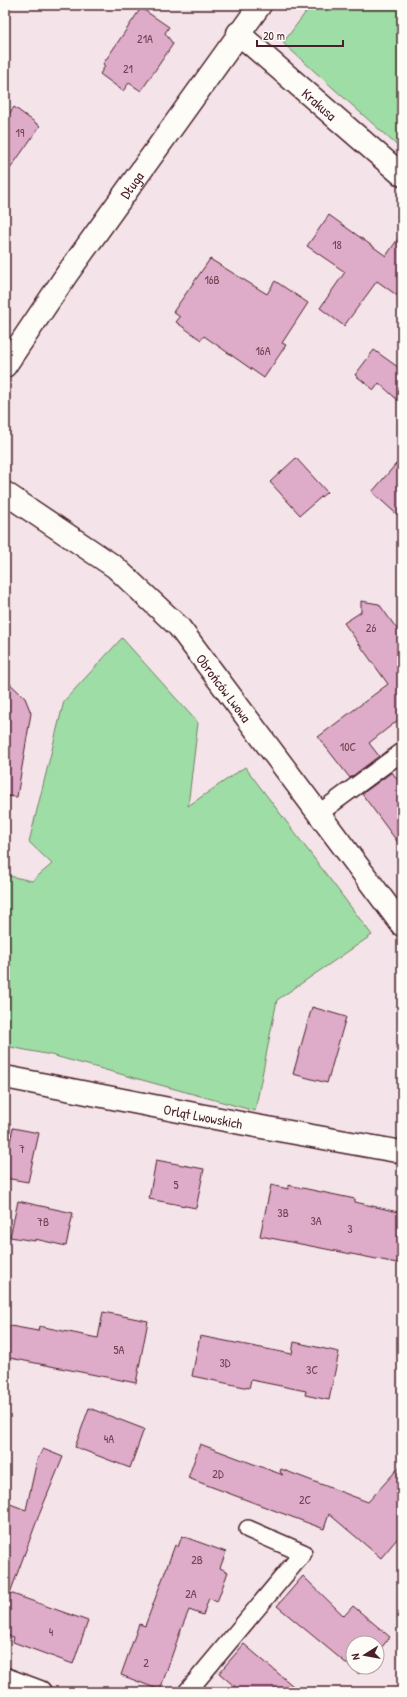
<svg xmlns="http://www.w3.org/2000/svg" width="407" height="1697" font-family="'Patrick Hand',sans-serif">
<rect width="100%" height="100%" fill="#f4e4e9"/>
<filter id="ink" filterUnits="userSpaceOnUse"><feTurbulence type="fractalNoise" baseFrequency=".025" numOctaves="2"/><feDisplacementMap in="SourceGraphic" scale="8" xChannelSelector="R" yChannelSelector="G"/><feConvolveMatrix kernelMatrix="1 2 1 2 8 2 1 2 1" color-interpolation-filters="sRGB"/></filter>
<g filter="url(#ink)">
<!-- green -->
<g fill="#9edda5" stroke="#747e68">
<polygon points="311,5 402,5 402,150 283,43"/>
<polygon points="122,638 198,723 188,806 245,767 372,935 277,1000 255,1111 51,1055 5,1046 5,875 32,881 52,864 29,842 64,701"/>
</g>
<!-- building -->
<g fill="#deabc8" stroke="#4a1f2b">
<polygon points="141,8 169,27 165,33 173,44 141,91 129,83 123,91 100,74 105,66 103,64"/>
<polygon points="14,107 40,126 5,176 5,120"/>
<polygon points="329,215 386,256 402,233 402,299 377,281 344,326 320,308 345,272 307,246"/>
<polygon points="210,259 267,294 275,281 308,303 282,343 286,345 264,378 204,336 201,340 176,322 180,317 173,312"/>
<polygon points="374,350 402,370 402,404 379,383 374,390 355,375"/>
<polygon points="402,457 402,519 372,492"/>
<polygon points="296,458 327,492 300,515 270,482"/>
<polygon points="361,601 379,604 402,636 402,717 369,743 379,756 350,778 318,737 388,684 344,623 361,612"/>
<polygon points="5,679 25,698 31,713 17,797 5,796"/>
<polygon points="392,772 402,786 402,848 362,794"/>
<polygon points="312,1007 346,1017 327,1083 293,1074"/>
<polygon points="13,1128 39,1133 28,1182 5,1178 5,1162"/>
<polygon points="156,1160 204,1169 196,1208 149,1199"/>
<polygon points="271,1185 288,1189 288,1185 355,1199 355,1202 402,1213 402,1264 260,1236"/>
<polygon points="18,1201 73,1213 66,1246 35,1239 35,1241 10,1237"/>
<polygon points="103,1312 148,1321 136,1383 5,1357 5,1325 38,1331 39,1326 98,1338"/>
<polygon points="200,1336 292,1354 294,1342 339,1352 329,1400 305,1395 306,1391 251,1380 249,1388 192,1376"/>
<polygon points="89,1408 144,1429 130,1468 75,1447"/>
<polygon points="200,1444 283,1475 280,1472 281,1469 368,1502 402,1464 402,1533 381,1558 329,1514 324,1529 188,1478"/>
<polygon points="43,1449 63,1457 39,1515 10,1593 88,1621 73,1664 13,1642 14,1637 5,1635 5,1502 26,1510 37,1460"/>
<polygon points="182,1536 226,1552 220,1568 228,1572 217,1602 209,1598 203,1615 189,1610 180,1632 160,1690 121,1675 139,1624 145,1626 175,1545 178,1547"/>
<polygon points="303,1576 344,1616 353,1606 390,1637 377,1653 377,1643 353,1643 353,1667 365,1667 359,1674 277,1606"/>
<polygon points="244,1644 300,1692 241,1692 219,1673"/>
</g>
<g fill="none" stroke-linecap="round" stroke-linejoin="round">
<defs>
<g id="lane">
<polyline points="318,814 402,752"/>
<polyline points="187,1692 303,1553 248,1529"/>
</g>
<g id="street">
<path id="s1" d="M 238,33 L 402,175"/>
<path id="s2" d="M 5,366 L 67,274 L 260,5"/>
<path id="s3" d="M 5,493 L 115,567 L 179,627 L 402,925"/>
<path id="s4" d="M 5,1077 L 256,1126 L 402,1152"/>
<polyline points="5,1679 40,1692"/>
</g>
</defs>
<!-- lane casing -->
<use href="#lane" stroke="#4a1f2b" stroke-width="20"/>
<!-- street casing -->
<use href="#street" stroke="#4a1f2b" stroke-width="25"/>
<!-- lane -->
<use href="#lane" stroke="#fdfcf7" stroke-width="17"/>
<!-- street -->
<use href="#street" stroke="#fdfcf7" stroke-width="22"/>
</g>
</g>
<g text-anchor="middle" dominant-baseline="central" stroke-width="3.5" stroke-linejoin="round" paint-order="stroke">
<!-- number labels -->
<g font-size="12" fill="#6f4252">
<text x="145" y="38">21A</text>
<text x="128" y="68">21</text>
<text x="20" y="132">19</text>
<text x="337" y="244">18</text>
<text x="212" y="279">16B</text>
<text x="263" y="350">16A</text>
<text x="371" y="627">26</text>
<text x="348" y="746">10C</text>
<text x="22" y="1148">7</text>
<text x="176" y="1184">5</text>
<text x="283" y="1212">3B</text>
<text x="316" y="1220">3A</text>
<text x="43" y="1221">7B</text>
<text x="350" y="1228">3</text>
<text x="119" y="1349">5A</text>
<text x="225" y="1362">3D</text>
<text x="312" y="1369">3C</text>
<text x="109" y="1438">4A</text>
<text x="218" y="1473">2D</text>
<text x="305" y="1499">2C</text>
<text x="197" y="1559">2B</text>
<text x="191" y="1593">2A</text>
<text x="51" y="1631">4</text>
<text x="146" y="1662">2</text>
</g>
<!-- street labels -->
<g font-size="14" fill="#4a1f2b" stroke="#fdfcf7">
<text stroke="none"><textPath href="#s1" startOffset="108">Krakusa</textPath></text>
<text stroke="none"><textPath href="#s2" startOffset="221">Długa</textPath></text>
<text stroke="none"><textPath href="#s3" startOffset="296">Obrońców Lwowa</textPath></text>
<text stroke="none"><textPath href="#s4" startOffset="202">Orląt Lwowskich</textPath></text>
</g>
</g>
<!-- margin -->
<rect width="407" height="1697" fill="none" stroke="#fdfcf7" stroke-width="20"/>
<rect x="10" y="10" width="387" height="1677" fill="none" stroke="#4a1f2b" stroke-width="1.5" filter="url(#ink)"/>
<!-- north arrow -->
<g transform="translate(365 1655) rotate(259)"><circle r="19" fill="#fdfcf7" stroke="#b5a4a5"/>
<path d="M0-3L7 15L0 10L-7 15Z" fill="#4a1f2b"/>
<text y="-6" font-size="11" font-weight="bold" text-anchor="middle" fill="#4a1f2b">N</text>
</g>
<!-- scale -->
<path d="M257 40v6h86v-6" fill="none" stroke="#4a1f2b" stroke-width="2"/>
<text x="263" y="40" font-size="12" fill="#4a1f2b" stroke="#fdfcf7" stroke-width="3" paint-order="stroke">20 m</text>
</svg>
